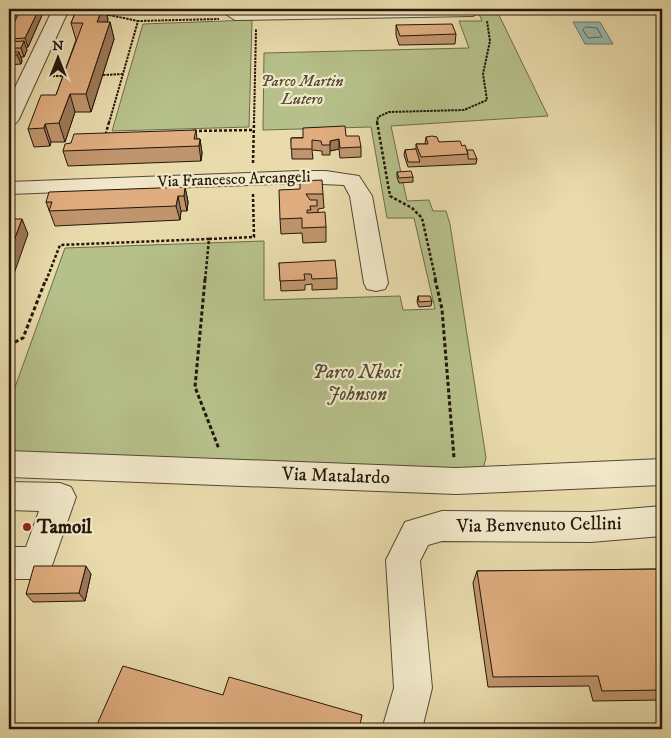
<svg xmlns="http://www.w3.org/2000/svg" width="671" height="738" font-family="'IM FELL DW Pica',serif">
<rect width="100%" height="100%" fill="#e9dbac"/>
<filter id="stains"><feTurbulence type="fractalNoise" baseFrequency=".004" numOctaves="4"/><feColorMatrix values="0 0 0 0 .2 0 0 0 0 .09 0 0 0 0 .02 0 0 0 .5 -.17"/></filter>
<radialGradient id="worn" r=".72"><stop offset=".6" stop-color="#630" stop-opacity="0"/><stop offset="1" stop-color="#630" stop-opacity=".3"/></radialGradient>
<!-- green -->
<g fill="#b6c08a" stroke="#6c6c4a">
<polygon points="477,9 496,9 548,116 391,126 407,201 429,200 433,211 446,211 450,224 486,458 482,473 9,455 9,404 65,248 264,241 264,300 400,296 403,310 435,309 414,218 387,218 371,127 263,130 264,53 469,48 459,21 482,21"/>
<polygon points="252,20 249,127 112,131 143,24"/>
</g>
<!-- water -->
<polygon fill="#98baaf" stroke="#69796d" points="573,22 600,22 613,44 585,44"/>
<g fill="none" stroke-linecap="round" stroke-linejoin="round">
<!-- shore -->
<polygon stroke="#5e685d" stroke-width="1" points="586,27 597,28 602,37 588,38 583,30"/>
<defs>
<g id="minor">
<polygon points="53,9 69,9 19,119 16,123 9,125 9,100"/>
<polygon points="228,9 479,9 481,11 473,16 235,20 227,15"/>
<polygon points="300,171 326,171 359,176 372,196 388,283 385,289 376,291 367,289 364,283 350,196 344,185 300,183 9,194 9,182"/>
<polygon points="9,451 456,468 662,459 662,485 456,494 9,477"/>
<polygon points="9,482 60,483 71,487 76,497 49,574 37,579 9,579 9,547 26,547 39,511 9,510"/>
<polygon points="662,506 662,536 591,542 442,541 428,545 420,561 432,688 422,729 382,729 394,688 386,560 405,522 442,511 591,512"/>
</g>
</defs>
<!-- minor casing -->
<use href="#minor" stroke="#544833" stroke-width="2"/>
<!-- path-far2 -->
<g stroke="#23170b" stroke-width="2" stroke-dasharray="2.5 1" stroke-linecap="butt">
<polyline points="103,15 109,15 111,9"/>
<polyline points="109,15 138,21"/>
<polyline points="103,75 123,74"/>
<polyline points="49,76 66,76"/>
<polyline points="109,123 138,21 219,19"/>
<polyline points="254,123 256,29"/>
<polyline points="377,123 378,117 389,112 464,110 487,100 483,74 490,41 487,21"/>
</g>
<!-- path-far1 -->
<g stroke="#23170b" stroke-width="2.5" stroke-dasharray="3 2" stroke-linecap="butt">
<polyline points="109,122 106,133 110,133"/>
<polyline points="377,122 390,196 412,208 422,218 436,281"/>
<polyline points="194,131 253,130"/>
<polyline points="253,163 254,122"/>
<polyline points="209,239 254,237 253,194"/>
<polyline points="46,281 60,245 209,239 205,281"/>
</g>
<!-- path -->
<g stroke="#23170b" stroke-width="3" stroke-dasharray="4 2.5" stroke-linecap="butt">
<polyline points="205,279 195,387 219,449"/>
<polyline points="435,279 442,309 454,458"/>
<polyline points="9,345 23,338 46,279"/>
</g>
<!-- minor -->
<use href="#minor" fill="#f1e8c9" fill-rule="evenodd"/>
</g>
<!-- wall -->
<g fill="#c0956d" stroke="#23170b">
<polygon points="9,9 45,9 45,10 42,10 43,13 28,47 26,48 27,50 24,57 21,57 22,61 21,64 9,65"/>
<polygon points="77,9 105,9 108,19 107,22 110,22 114,39 91,112 75,112 65,142 51,142 50,146 34,147 28,129 56,95 76,40 71,23"/>
<polygon points="118,9 212,9 212,11 119,13"/>
<polygon points="396,25 456,34 455,44 399,45 396,35"/>
<polygon points="196,130 197,139 200,139 202,153 201,161 68,166 63,151 71,143"/>
<polygon points="346,136 361,147 361,157 340,158 339,149 330,151 330,155 322,155 322,151 312,150 313,159 292,159 291,138"/>
<polygon points="426,137 439,142 462,146 477,159 476,164 408,167 404,155 405,150 416,149 416,144 425,144"/>
<polygon points="397,172 413,177 413,182 399,183 397,177"/>
<polygon points="185,187 188,202 187,211 181,211 180,220 55,226 46,202"/>
<polygon points="300,189 323,194 324,208 318,209 318,212 326,227 326,242 303,243 302,233 281,234 280,219"/>
<polygon points="279,263 337,278 337,289 312,290 312,284 305,285 305,290 281,291"/>
<polygon points="418,296 432,301 431,306 419,307 417,302"/>
<polygon points="662,569 662,700 593,701 589,686 488,687 473,583 477,571"/>
<polygon points="91,574 85,601 33,602 26,594"/>
</g>
<!-- shaded-wall -->
<g fill="#9c7959" stroke="#23170b">
<polygon points="18,9 31,9 9,39 9,27"/>
<polygon points="39,9 42,9 43,13 28,47 25,38"/>
<polygon points="102,9 105,9 108,19 101,39 97,22"/>
<polygon points="110,22 114,39 91,112 86,94"/>
<polygon points="24,41 27,50 24,57 21,48"/>
<polygon points="19,52 22,61 21,64 17,55"/>
<polygon points="70,94 75,112 65,142 59,123"/>
<polygon points="45,124 51,142 50,146 44,128"/>
<polygon points="200,139 202,153 201,161 199,146"/>
<polygon points="339,139 339,149 330,151 330,141"/>
<polygon points="185,187 188,202 187,211 184,196"/>
<polygon points="178,196 181,211 180,220 176,206"/>
<polygon points="22,219 28,234 9,288 9,254"/>
<polygon points="86,566 91,574 85,601 79,593"/>
</g>
<!-- building -->
<g fill="#dfad7f" stroke="#23170b">
<polygon points="9,9 18,9 9,27"/>
<polygon points="21,9 39,9 25,38 9,39 9,33"/>
<polygon points="77,9 102,9 97,22 110,22 86,94 70,94 59,123 45,124 44,128 28,129 41,95 56,95 83,23 71,23"/>
<polygon points="452,24 456,34 400,36 396,25"/>
<polygon points="24,41 21,48 14,48 13,52 19,52 17,55 9,55 9,42"/>
<polygon points="345,126 346,136 359,136 361,147 340,148 339,139 330,141 330,145 322,145 321,141 312,140 312,149 291,149 291,138 303,138 303,128"/>
<polygon points="196,130 194,139 200,139 199,146 63,151 65,144 71,143 74,134"/>
<polygon points="432,136 437,137 439,142 460,141 462,146 465,145 468,154 421,157 416,144 428,144 426,137"/>
<polygon points="416,149 420,162 408,162 405,150"/>
<polygon points="467,150 473,150 477,159 468,159 468,154"/>
<polygon points="411,171 413,177 399,178 397,172"/>
<polygon points="322,180 323,194 306,194 310,200 317,200 317,206 310,206 311,210 307,210 307,213 325,212 326,227 302,228 302,218 280,219 279,190 300,189 300,181"/>
<polygon points="185,187 184,196 178,196 176,206 49,211 52,202 46,202 49,192"/>
<polygon points="9,219 22,219 9,254"/>
<polygon points="335,260 337,278 312,279 311,274 304,274 305,280 280,281 279,263"/>
<polygon points="418,296 430,296 432,301 419,302"/>
<polygon points="34,566 86,566 79,593 26,594"/>
<polygon points="662,569 662,690 602,691 598,676 493,677 477,571"/>
<polygon points="123,666 223,695 229,677 362,715 359,729 95,729"/>
</g>
<!-- markers -->
<circle fill="#8f2418" stroke="#f1e8c9" stroke-width="2" cx="27" cy="527" r="5"/>
<g text-anchor="middle" dominant-baseline="central" stroke-width="4.5" stroke-linejoin="round" paint-order="stroke">
<!-- far-park labels -->
<g font-size="16" font-style="italic" fill="#4f4a31" stroke="#f1e8c9">
<text x="302" y="81">Parco Martin<tspan x="302" dy="18">Lutero</tspan></text>
</g>
<!-- far-street labels -->
<g font-size="16" fill="#23170b" stroke="#f1e8c9">
<text transform="translate(234 179) rotate(-2)">Via Francesco Arcangeli</text>
</g>
<!-- park labels -->
<g font-size="19" font-style="italic" fill="#4f4a31" stroke="#f1e8c9">
<text x="357" y="372">Parco Nkosi<tspan x="357" dy="22">Johnson</tspan></text>
</g>
<!-- street labels -->
<g font-size="19" fill="#23170b" stroke="#f1e8c9">
<text transform="translate(336 476) rotate(2)">Via Matalardo</text>
<text transform="translate(539 525) rotate(-1)">Via Benvenuto Cellini</text>
</g>
<!-- poi labels -->
<g font-size="19" font-weight="bold" fill="#23170b" stroke="#f1e8c9" text-anchor="start">
<text x="37" y="527">Tamoil</text>
</g>
</g>
<!-- margin -->
<rect width="671" height="738" fill="none" stroke="#e9dbac" stroke-width="30"/>
<rect x="10" y="10" width="651" height="718" fill="none" stroke="#23170b" stroke-width="2.5"/>
<rect x="15" y="15" width="641" height="708" fill="none" stroke="#23170b"/>
<!-- north arrow -->
<g transform="translate(58 58)" stroke="#f1e8c9" stroke-width="4" paint-order="stroke">
<path d="M0-4L9 19L0 12L-9 19Z" fill="#23170b"/>
<text y="-8" font-size="14" font-weight="bold" text-anchor="middle" fill="#23170b">N</text>
</g>
<rect width="100%" height="100%" filter="url(#stains)"/>
<rect width="100%" height="100%" fill="url(#worn)"/>
</svg>
